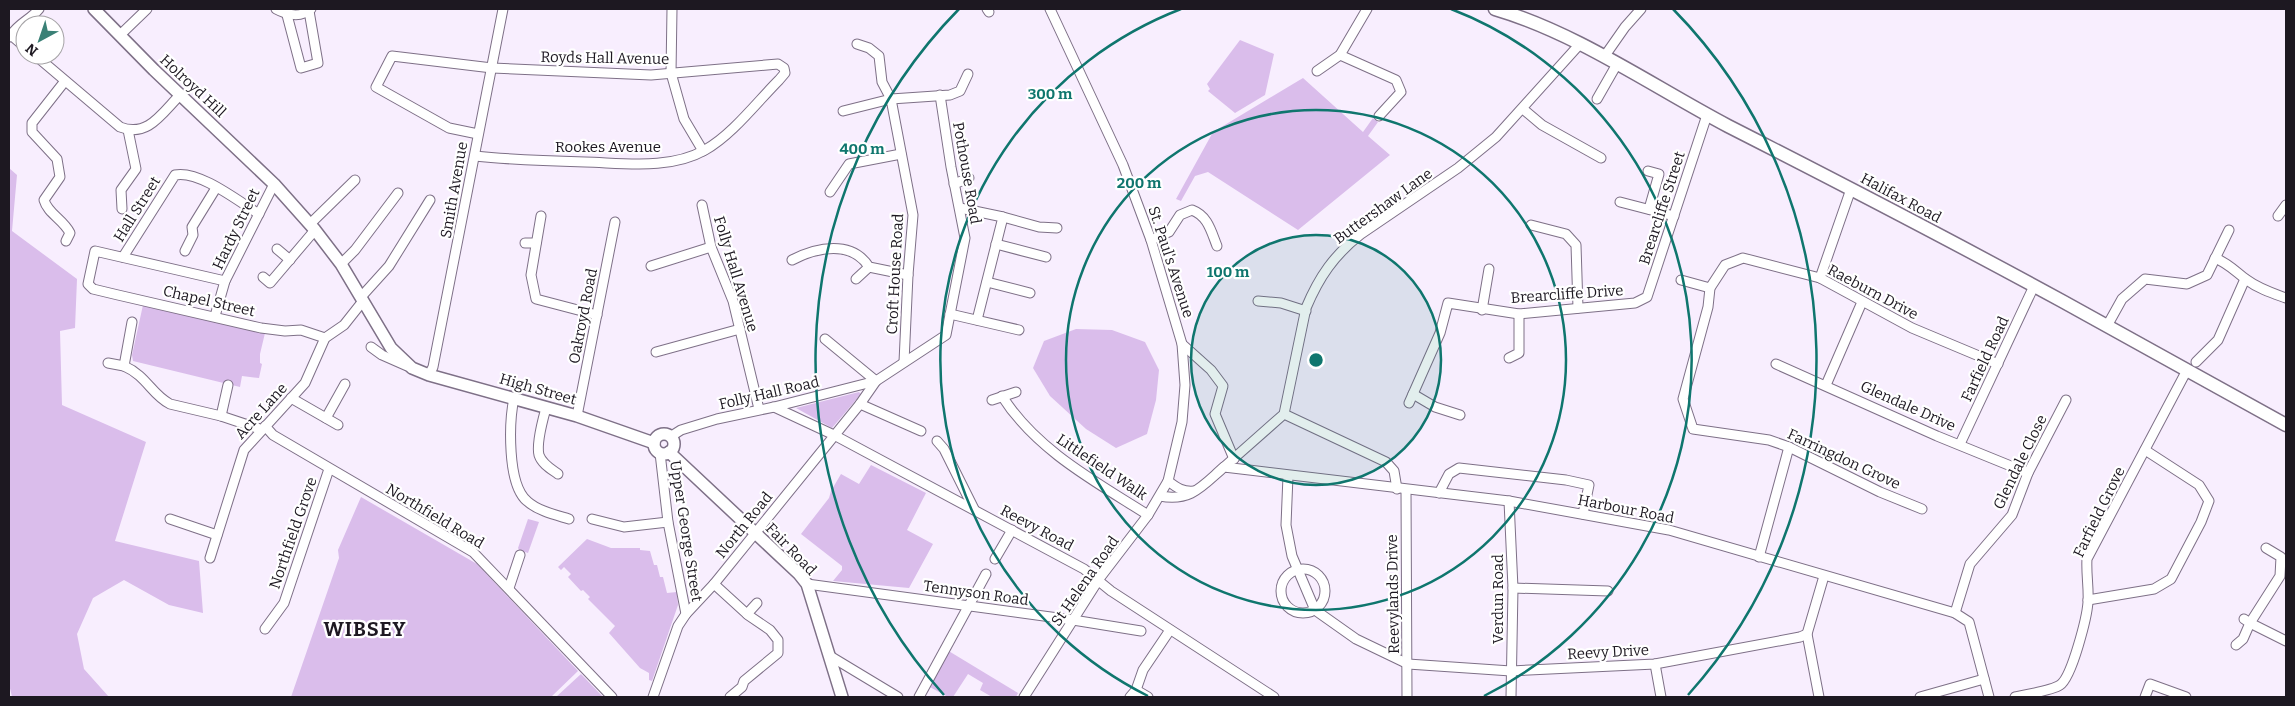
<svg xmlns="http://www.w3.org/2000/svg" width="2295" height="706" font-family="Bitter,serif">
<rect width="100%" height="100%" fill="#f8eefe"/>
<!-- green -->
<g fill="#dabdeb">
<polygon points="1240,40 1274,54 1265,95 1235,113 1208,91 1210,89 1207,84"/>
<polygon points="1303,78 1363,132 1373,118 1378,122 1368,136 1390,155 1298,230 1208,172 1195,176 1181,201 1176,199 1213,132"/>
<polygon points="9,168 17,175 12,231 77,279 75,328 60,331 62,405 146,442 115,541 199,561 203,613 169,605 124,580 93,598 77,634 84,669 109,697 12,697 9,684"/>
<polygon points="143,305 265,333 260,354 260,363 262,364 259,378 242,376 240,387 133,361 132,355"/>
<polygon points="1076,329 1112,330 1145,342 1159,370 1156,400 1147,434 1116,448 1086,429 1050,396 1033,368 1044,341"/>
<polygon points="859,392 861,394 832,428 796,408"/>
<polygon points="871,465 926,493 907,530 933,544 909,588 833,581 842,570 842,566 801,534 829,498 831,491 841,474 859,484"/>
<polygon points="361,497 477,564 578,671 551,697 291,697 339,558 338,550"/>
<polygon points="528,519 539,522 528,553 519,550 518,548"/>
<polygon points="587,539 611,548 640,548 640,550 650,551 654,565 657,565 660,577 663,577 667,593 677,592 678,605 652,681 649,680 649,673 640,668 609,633 615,626 588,599 590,597 583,590 581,591 568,577 571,574 564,567 561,570 558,567"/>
<polygon points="947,650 1018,693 1016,697 992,697 980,690 983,683 968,674 953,697 948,697 928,686"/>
<polygon points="581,674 603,697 556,697"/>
</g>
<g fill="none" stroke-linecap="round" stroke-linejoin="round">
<defs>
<g id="minor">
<path d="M 276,9 C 287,15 301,18 311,9"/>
<polyline points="672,9 671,73 684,119 703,151"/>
<polyline points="987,9 989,12"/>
<polyline points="287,15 301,68 318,63 309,11"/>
<path d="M 11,35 C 20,22 30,20 39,9"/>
<polyline points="120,35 147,9"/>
<polyline points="9,37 11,35 25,47"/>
<polyline points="857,44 869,48 879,56 882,82 891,99 913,215 908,275 904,362"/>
<path d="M 35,55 L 120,127 C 148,138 162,113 180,95"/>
<polyline points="1340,55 1396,80 1401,92 1379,116"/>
<polyline points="1604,57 1625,27 1641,9"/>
<polyline points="1317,71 1340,55 1367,9"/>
<path d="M 65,81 L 32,123 L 32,132 L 57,159 L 60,177 L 44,200 C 48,214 63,219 70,233 L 66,241"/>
<polyline points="1597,99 1617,64"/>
<polyline points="1523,109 1542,125 1601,158"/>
<polyline points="843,111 891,99 950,95 960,91 968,74"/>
<path d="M 475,156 C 512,160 548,161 585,162 C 624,163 670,170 705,150 C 732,135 757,102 779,80 L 785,73 L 784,68 L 778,64 L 651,75 L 492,68 L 392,56 L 376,87 L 449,128 L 478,134"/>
<polyline points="1648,171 1659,174 1649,209"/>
<polyline points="954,184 969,178"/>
<polyline points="830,192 849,164 901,154"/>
<polyline points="1620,202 1674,216"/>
<polyline points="702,205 711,247 733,301 759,409"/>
<polyline points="960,208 1003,217 1039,227 1057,228"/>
<polyline points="122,209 121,190 136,169 128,130"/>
<polyline points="541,216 531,275 536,299 597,315"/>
<polyline points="2278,216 2286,205"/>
<polyline points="310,224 355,180"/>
<polyline points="1531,225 1566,234 1576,245 1578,308"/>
<path d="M 1151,240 L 1169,232 L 1180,215 L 1192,210 C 1208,216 1211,231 1217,246"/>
<polyline points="525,243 536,243"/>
<polyline points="996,244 1046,257"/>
<polyline points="277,249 290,260"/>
<polyline points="185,251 193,235 192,227 216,188"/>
<path d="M 123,257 L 175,175 C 199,170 238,201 259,214"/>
<path d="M 2215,258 C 2228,263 2236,272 2247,280 C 2259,289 2272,293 2286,298"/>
<path d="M 792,260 C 817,247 852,240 869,267 L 908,275"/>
<polyline points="341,264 355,250 398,193"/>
<polyline points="651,266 711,247"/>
<polyline points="263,277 270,283 315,230"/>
<polyline points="1820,278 1851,189"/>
<polyline points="856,279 869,267"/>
<polyline points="1681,280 1710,288"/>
<polyline points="225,281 95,251 88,284 93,289 118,295 261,328 285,331 301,330 325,338"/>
<polyline points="987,282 1030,293"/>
<polyline points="361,297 389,266 430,200"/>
<polyline points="1258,301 1281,303 1306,311"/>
<polyline points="1482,310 1489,269"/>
<polyline points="950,314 1019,330"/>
<polyline points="215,316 225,281 274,184"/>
<polyline points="977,320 1003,217"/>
<path d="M 132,322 L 124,366 C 147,376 151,394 170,404 L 221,416 L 260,429"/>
<polyline points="2107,326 2122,299 2145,279 2187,284 2207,275 2229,230"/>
<polyline points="1182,344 1211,370 1223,386 1215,414 1234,459"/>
<polyline points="371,347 382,355 407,366"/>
<polyline points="656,352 740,329"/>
<polyline points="1509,358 1519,353 1519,314"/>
<polyline points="2196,362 2218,340 2245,279"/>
<polyline points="108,363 124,366"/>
<polyline points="1776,364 1937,436 2028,473"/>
<polyline points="429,375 433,367 503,9"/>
<polyline points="1826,385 1862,302"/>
<polyline points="1413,394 1435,407 1460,415"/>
<path d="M 1002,396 C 1036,450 1096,482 1148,515"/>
<polyline points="291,398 338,425"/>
<path d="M 514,398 C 509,422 507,484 527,501 C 538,511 556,515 569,519"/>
<polyline points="992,400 1016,392"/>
<polyline points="1409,403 1440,333 1448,303 1519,314 1635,303 1647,297 1707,115"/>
<polyline points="860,404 921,431"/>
<polyline points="774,407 834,435 1084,569 1111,591 1274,697"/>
<path d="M 546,408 C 543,419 536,443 539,455 C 542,464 551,469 558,474"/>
<polyline points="1284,414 1386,462 1394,471 1397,489"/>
<polyline points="221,416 228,385"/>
<polyline points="577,416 615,222"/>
<polyline points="326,418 345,384"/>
<polyline points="265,426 273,435 473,552 612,697"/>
<polyline points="670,437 681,430 717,419 774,407 876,381 946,335 965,238 951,167 940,95"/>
<polyline points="937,441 944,449 974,509"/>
<polyline points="1960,444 2034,286"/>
<polyline points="660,453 668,522 686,614"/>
<path d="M 1224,467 L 1284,414 L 1306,308 C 1319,277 1334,255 1361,234 L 1458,168 L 1496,137 L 1579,45"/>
<polyline points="1288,476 1286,525 1292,556 1315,610 1356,639 1408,664 1511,671 1655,664 1800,637 1807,634"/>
<path d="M 1168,481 C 1177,488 1183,492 1194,491"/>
<polyline points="1406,490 1407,697"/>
<polyline points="1439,493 1449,474 1459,468 1566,480 1589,485 1583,514"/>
<path d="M 1160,496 C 1191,502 1202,486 1224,467 L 1509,501 L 1669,530 L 1955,613 L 1969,622 L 1989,697"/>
<polyline points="1509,501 1513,588 1511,697"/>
<polyline points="1922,509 1880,492 1789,447 1769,440 1693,429 1683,399 1708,307 1710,288 1725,265 1743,258 1820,278 1912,328 1998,364"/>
<polyline points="170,519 217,535"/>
<polyline points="592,519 624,527 668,522"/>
<polyline points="2266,548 2281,557 2280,576 2250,623 2286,641"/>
<polyline points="1759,557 1789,447"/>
<polyline points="210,558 244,450 305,383 325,338 344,325 363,301"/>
<polyline points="995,559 1012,530"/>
<circle cx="1303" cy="591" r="22"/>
<polyline points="714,584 748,615 770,630 778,640 778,653 744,681 742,687 730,697"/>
<polyline points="807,584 1073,620 1141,631"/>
<polyline points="509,588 520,555"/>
<polyline points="1513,588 1608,591"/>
<polyline points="2088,600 2154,589 2171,579 2201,522 2209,501 2199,485 2145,450"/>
<polyline points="1955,613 1970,564 2012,515 2028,473 2066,400"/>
<polyline points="747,614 757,603"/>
<polyline points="265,629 284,603 329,469"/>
<polyline points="2236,645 2243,639 2250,623 2244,619"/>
<polyline points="830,656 898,697"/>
<polyline points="1655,664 1661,697"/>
<polyline points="1136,690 1148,697"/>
<polyline points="653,697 678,626 686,614 714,584 860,404 876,381 825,339"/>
<polyline points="919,697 986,574"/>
<polyline points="1024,697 1099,579 1148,515 1168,481 1182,422 1185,385 1182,344 1151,240 1123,165 1050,9"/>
<polyline points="1130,697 1136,690 1143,670 1170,630"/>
<polyline points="1819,697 1807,634 1824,576"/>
<polyline points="1920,697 1984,679"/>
<path d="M 2015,697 C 2025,695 2053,690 2060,685 C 2072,677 2087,617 2088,602 C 2089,588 2086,574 2087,559 L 2187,370"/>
<polyline points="2145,697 2150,684 2186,697"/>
</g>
<g id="major">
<polyline points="94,9 154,70 274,184 315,230 341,264 391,348 412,368 429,375 577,416 654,443"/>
<circle cx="664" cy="444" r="10"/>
<polyline points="669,452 799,574 807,584 842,697"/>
</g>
<path id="highway" d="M 1495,9 C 1577,33 1652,86 1728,126 C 1840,183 1952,241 2062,301 C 2137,342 2211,384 2286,425"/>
</defs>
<!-- minor casing -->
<use href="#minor" stroke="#7e7087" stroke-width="11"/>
<!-- major casing -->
<use href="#major" stroke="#7e7087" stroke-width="14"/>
<!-- highway casing -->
<use href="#highway" stroke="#7e7087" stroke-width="15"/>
<!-- minor -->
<use href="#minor" stroke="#fff" stroke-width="9"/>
<!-- major -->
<use href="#major" stroke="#fff" stroke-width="11"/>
<!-- highway -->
<use href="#highway" stroke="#fff" stroke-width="12"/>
</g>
<!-- distance rings -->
<circle cx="1316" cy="360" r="125" fill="#0f766e" fill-opacity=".12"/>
<g fill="none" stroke="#0f766e" stroke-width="2.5">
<circle cx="1316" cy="360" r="125"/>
<circle cx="1316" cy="360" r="250"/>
<path d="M1148 696A376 376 0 0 1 1181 9M1451 9A376 376 0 0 1 1484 696"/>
<path d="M944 695A501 501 0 0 1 959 9M1673 9A501 501 0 0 1 1688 695"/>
</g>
<g text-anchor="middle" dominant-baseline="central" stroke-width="4.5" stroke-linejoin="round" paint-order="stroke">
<!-- street labels -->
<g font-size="15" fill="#1d1821" stroke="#fff">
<text transform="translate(605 58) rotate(1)">Royds Hall Avenue</text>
<text transform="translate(193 86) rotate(43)">Holroyd Hill</text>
<text x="608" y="147">Rookes Avenue</text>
<text transform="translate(967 173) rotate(80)">Pothouse Road</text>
<text transform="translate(454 190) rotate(-80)">Smith Avenue</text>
<text transform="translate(1901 198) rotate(28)">Halifax Road</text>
<text transform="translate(1383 206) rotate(-36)">Buttershaw Lane</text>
<text transform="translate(1662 208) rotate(-72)">Brearcliffe Street</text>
<text transform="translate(137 209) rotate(-58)">Hall Street</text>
<text transform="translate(236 229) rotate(-64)">Hardy Street</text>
<text transform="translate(1171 262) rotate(72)">St. Paul's Avenue</text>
<text transform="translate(736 274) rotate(73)">Folly Hall Avenue</text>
<text transform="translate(895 274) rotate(-87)">Croft House Road</text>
<text transform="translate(1873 292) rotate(28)">Raeburn Drive</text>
<text transform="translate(1567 294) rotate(-4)">Brearcliffe Drive</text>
<text transform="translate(209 301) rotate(13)">Chapel Street</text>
<text transform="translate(583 316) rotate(-79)">Oakroyd Road</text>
<text transform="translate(1985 359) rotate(-65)">Farfield Road</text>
<text transform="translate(538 389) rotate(16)">High Street</text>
<text transform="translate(769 393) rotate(-13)">Folly Hall Road</text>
<text transform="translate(1908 406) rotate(24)">Glendale Drive</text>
<text transform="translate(261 411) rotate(-48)">Acre Lane</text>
<text transform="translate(1844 459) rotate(25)">Farringdon Grove</text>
<text transform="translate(2020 462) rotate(-64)">Glendale Close</text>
<text transform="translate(1102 467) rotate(34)">Littlefield Walk</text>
<text transform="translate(1626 509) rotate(11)">Harbour Road</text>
<text transform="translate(2099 512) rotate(-64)">Farfield Grove</text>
<text transform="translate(435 516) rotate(31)">Northfield Road</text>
<text transform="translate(744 525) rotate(-51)">North Road</text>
<text transform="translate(1037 528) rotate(28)">Reevy Road</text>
<text transform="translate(686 531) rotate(81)">Upper George Street</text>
<text transform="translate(293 533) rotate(-71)">Northfield Grove</text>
<text transform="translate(791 549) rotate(46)">Fair Road</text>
<text transform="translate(1085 581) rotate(-55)">St Helena Road</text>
<text transform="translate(976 593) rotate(8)">Tennyson Road</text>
<text transform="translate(1393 594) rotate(-91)">Reevylands Drive</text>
<text transform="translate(1498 599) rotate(-90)">Verdun Road</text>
<text transform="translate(1608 652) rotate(-3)">Reevy Drive</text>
</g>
<!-- district labels -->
<g font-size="20" font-weight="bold" letter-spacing="1" fill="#1d1821" stroke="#fff">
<text x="365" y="629">WIBSEY</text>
</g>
</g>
<circle cx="1316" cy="360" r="8" fill="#0f766e" stroke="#fff" stroke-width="2.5"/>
<g font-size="15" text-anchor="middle" font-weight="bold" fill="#0f766e" stroke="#fff" stroke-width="4.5" stroke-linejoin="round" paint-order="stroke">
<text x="1050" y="99">300 m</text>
<text x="862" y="154">400 m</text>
<text x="1139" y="188">200 m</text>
<text x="1228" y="277">100 m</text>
</g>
<!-- border -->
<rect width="2295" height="706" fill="none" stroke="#1d1821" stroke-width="20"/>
<!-- north arrow -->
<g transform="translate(40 40) rotate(220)"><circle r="24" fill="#ffffff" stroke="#a5a3a6"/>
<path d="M0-4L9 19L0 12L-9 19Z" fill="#3a8076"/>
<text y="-8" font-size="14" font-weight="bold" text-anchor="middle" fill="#1d1821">N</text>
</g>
</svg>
